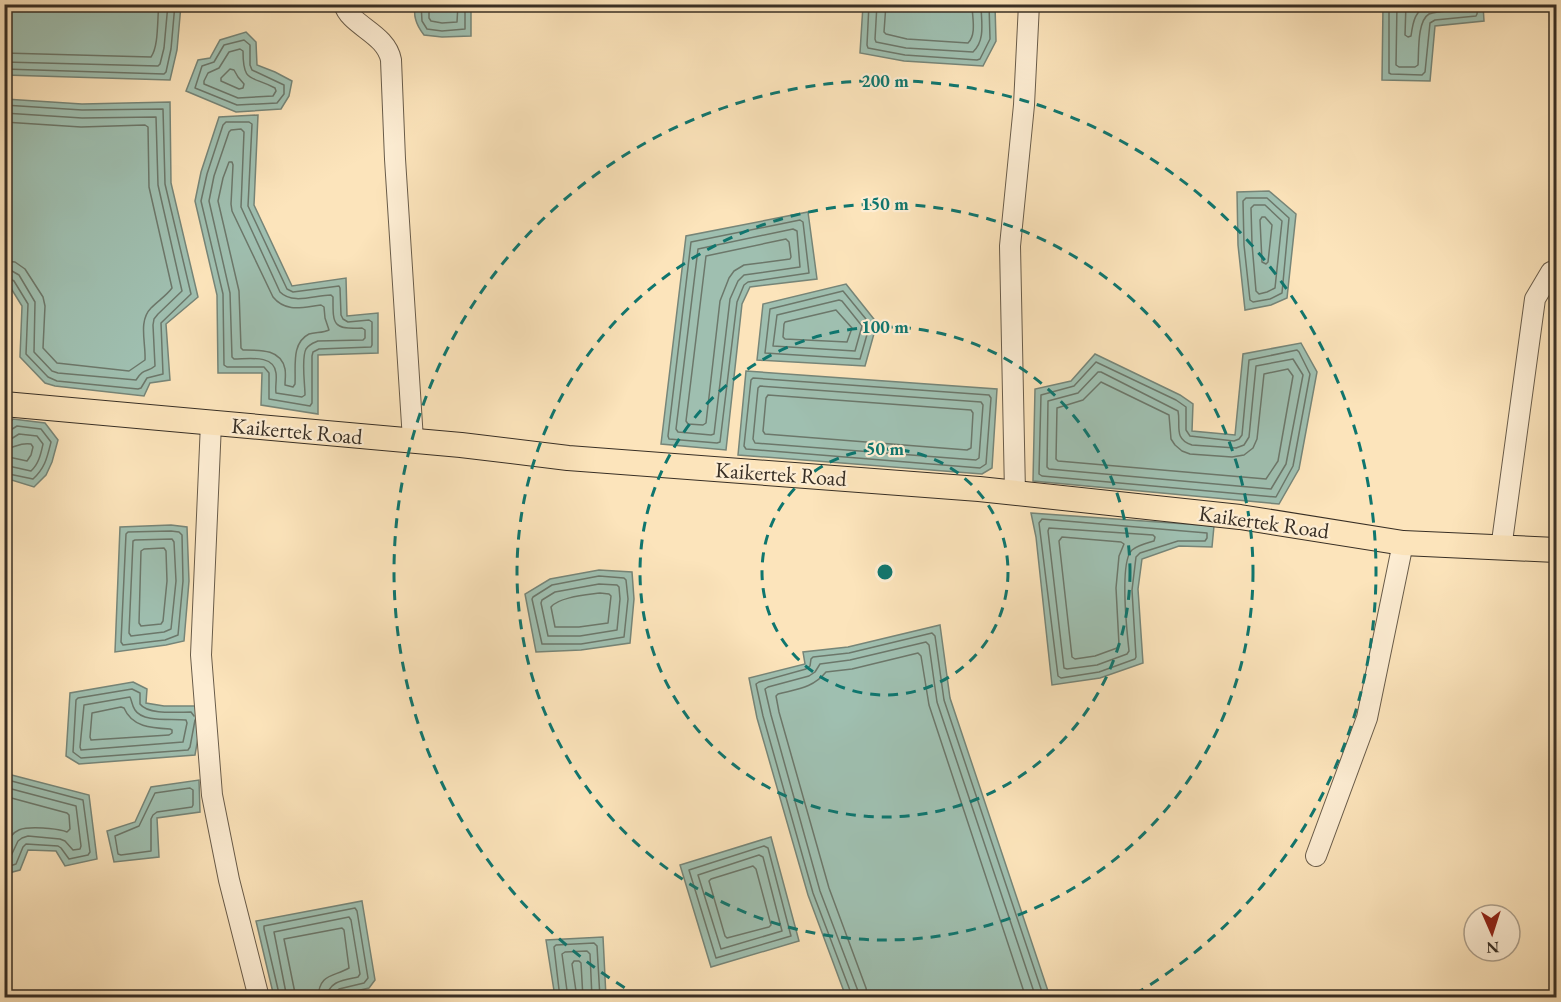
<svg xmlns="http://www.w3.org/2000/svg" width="1561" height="1002" font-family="'EB Garamond',serif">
<rect width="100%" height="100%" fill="#fce4bb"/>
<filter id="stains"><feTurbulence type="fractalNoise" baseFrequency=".00333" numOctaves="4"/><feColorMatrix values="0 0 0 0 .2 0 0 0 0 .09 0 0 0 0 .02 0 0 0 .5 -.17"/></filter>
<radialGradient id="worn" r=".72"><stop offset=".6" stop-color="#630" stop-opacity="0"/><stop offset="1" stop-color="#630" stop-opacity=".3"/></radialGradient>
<!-- water -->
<g fill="#9fbfb0" stroke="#768578" stroke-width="1.5">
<polygon points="4,5 181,5 177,50 170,80 5,75"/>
<path d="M 416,5 L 471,5 L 471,36 L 442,37 L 424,35 C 417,26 412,16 416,5 Z"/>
<polygon points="863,5 995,5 996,41 983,66 904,61 860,53"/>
<polygon points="1383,5 1483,5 1484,21 1435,26 1430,81 1382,80"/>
<polygon points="246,32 256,42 257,65 275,72 292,81 289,96 281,109 236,112 186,91 198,60 210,58 220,40"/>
<polygon points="5,99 82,104 170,102 171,183 198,297 166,324 170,380 150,383 144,396 55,386 45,383 20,357 22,306 9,285 5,281"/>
<polygon points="258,115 254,205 292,286 346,278 347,316 378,313 378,353 318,355 318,414 261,405 262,373 218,373 217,295 195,201 201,172 219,117"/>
<polygon points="1269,191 1296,214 1287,298 1271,305 1245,310 1238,245 1237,192"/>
<polygon points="808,212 817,279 750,287 742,304 726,450 661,444 686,236"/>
<polygon points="846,284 877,323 865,366 757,360 763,304"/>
<polygon points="1301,343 1317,372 1299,469 1279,504 1033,481 1035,389 1071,381 1095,354 1180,395 1193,404 1192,431 1235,435 1243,354"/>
<polygon points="746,371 997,389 992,468 982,474 738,455"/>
<polygon points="13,419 45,423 58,440 52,462 46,475 34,487 5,478 5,428"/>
<polygon points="1031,513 1214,526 1212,547 1179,546 1142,559 1138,589 1143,663 1100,678 1052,685 1036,537"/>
<polygon points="171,525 187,527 189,581 184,641 166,645 115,652 120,527"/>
<polygon points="599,570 632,572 634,599 630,643 581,650 536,652 525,594 550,579"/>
<polygon points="940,625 950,698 1050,997 846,997 808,895 757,718 749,678 805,664 803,652 848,647"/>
<polygon points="133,682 147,689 146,703 164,706 195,706 202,715 195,755 79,764 66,756 70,693"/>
<polygon points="4,773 89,795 97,859 65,866 56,851 28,850 20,870 5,874"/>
<polygon points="199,780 200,812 157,818 159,857 114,862 107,831 135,822 151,787"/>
<polygon points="771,837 799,941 711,967 680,865"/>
<polygon points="362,901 375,980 369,988 330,997 274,997 256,921"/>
<polygon points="603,937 606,997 555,997 546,940"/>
</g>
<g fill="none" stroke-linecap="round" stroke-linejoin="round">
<!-- shore -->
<g stroke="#6c776a" stroke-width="1.5">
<polyline points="421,4 422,21 427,29 442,31 465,29 465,4"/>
<polyline points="429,4 429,18 431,21 442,23 457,22 458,4"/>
<polyline points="869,4 867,45 868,48 905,55 977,60 980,59 990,39 989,4"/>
<path d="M 877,4 L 875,39 L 876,42 L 906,48 L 973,52 C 986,40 981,21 981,4"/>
<path d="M 886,4 L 884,32 L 886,34 L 907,39 L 968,43 C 977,34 972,17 972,4"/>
<polyline points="1389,4 1389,73 1391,74 1422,75 1425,72 1430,23 1435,20 1476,16 1477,14 1478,4"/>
<path d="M 1397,4 L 1396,65 L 1399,67 L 1415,67 L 1418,65 C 1419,52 1417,21 1429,14 C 1438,10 1457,11 1468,9 L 1470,4"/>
<path d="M 1406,4 L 1405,35 L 1408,37 L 1411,36 C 1413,21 1415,10 1430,4"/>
<polygon points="244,40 250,45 250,65 252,70 284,85 284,94 277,103 237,105 195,88 202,66 214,62 224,45"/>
<path d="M 240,49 L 243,51 C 243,84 251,75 275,88 L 276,91 L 273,96 L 238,98 L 204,84 L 204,81 L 208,73 L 219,68 L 229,52 Z"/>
<path d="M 4,53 L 151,57 C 159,46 157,19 159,4"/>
<polyline points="4,62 158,66 160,64 164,48 168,4"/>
<polyline points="4,69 164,74 166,72 171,49 175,4"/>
<polygon points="230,69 234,70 238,77 244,84 243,88 239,89 221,81 221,78"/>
<polyline points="4,105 82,110 163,109 165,184 191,294 161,323 163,374 147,378 141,388 138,389 57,381 48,377 26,354 28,304 14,281 9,278 4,277"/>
<path d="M 4,113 L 82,118 L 156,117 L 158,185 L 182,291 L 158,314 L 154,319 L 153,325 L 155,366 C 147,373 144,367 136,380 L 58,373 L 52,371 L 34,352 L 35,302 L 19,275 L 12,271 L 4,270"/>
<path d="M 4,122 L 81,127 L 145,125 L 148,127 L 149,187 L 172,288 C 167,295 158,301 151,308 C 138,321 146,343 145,360 L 129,371 L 57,363 L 43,348 L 45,306 L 43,297 L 25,269 L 15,262 L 4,261"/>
<polygon points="226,122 249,122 252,124 248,206 287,289 293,292 339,286 340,288 341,315 343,319 348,322 369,320 372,322 372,345 371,347 319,349 313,352 312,356 312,403 310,406 269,399 269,373 264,367 227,367 224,365 223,294 201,201 207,174 223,125"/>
<path d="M 231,130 L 241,129 L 244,132 L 241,207 L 280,292 C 293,305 315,295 331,295 L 333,297 C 333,324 332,330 362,328 L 365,330 L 365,338 L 363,340 L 318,341 C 313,343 309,344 306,349 C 301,358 305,384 305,395 L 302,397 L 276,393 C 275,386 277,380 276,373 C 274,354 248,359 234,359 L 232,357 L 230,293 L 209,201 L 214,176 L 229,132 Z"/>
<path d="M 229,162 L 232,162 L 233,165 L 231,204 L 232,211 L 273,297 C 286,313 303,307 321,305 L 324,307 L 325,318 L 329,330 C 323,333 316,332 309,334 C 291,343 296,367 295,384 L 293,387 L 285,385 C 285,380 286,374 285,369 C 281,349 260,350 243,350 L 241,348 L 239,291 L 218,201 L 223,178 Z"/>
<polygon points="1246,198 1267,198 1289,218 1282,293 1270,299 1253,302 1250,300 1244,245 1243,201"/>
<polygon points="1254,205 1265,205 1282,221 1275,288 1267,292 1259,294 1256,291 1252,244 1251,208"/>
<polygon points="1262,217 1265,217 1272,225 1268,262 1266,264 1262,262 1260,220"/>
<polygon points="800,220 803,222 809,273 748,282 744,285 737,302 720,442 717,443 669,439 668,436 691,242"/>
<polygon points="793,229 797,231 800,267 744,275 738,281 730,299 714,434 711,435 678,432 676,429 698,249"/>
<polygon points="786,239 789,242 791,257 790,259 744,265 734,271 729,278 720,301 706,423 703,425 688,424 686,421 706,256"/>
<polygon points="843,291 870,324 860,359 765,353 770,309"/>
<polygon points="839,300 842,301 862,326 855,351 773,346 777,315"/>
<polygon points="836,310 852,328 847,342 785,339 783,337 784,324 785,322"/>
<polygon points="1297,350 1299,352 1310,374 1293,466 1276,497 1042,476 1039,474 1041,395 1074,386 1096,362 1176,400 1186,407 1186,430 1190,436 1234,441 1239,439 1242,435 1249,360"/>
<path d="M 1293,359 L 1303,375 L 1286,464 L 1271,489 L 1049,469 L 1047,467 L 1048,401 L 1078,393 L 1098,372 L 1101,372 L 1178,411 C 1181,425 1173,439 1192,445 L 1236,448 L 1244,445 L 1249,437 L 1256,366 Z"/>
<polygon points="1288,369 1293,376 1278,461 1266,479 1058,461 1056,459 1057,408 1083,400 1101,382 1169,415 1171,439 1175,445 1182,451 1190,454 1232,457 1244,455 1253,448 1257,439 1264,374"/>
<polygon points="753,378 989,395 991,398 986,464 980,468 746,449 744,446 751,380"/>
<polygon points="760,386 981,402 983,405 979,458 976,460 755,443 753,439 758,388"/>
<polygon points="768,395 971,410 973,413 971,448 967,450 765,434 763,431 766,398"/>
<path d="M 4,432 L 9,431 L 17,426 L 41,429 L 51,442 C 47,458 45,468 33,479 L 4,473"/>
<path d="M 4,440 L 11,439 L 19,434 L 37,436 L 43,444 C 41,453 39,464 31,471 L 4,465"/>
<path d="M 4,449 C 16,448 19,442 31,444 L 33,447 L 31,455 L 27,461 L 4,456"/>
<polygon points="1042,519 1207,533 1207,538 1205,541 1178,541 1140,553 1136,557 1132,590 1136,657 1135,659 1099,672 1061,678 1058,676 1039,523"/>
<path d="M 1049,528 L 1153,535 L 1155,537 L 1154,541 C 1147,543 1138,545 1132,550 C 1119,562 1127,632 1129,651 L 1127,654 L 1097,665 L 1067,669 L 1064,668 L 1048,531 Z"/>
<polygon points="171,531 179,532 182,535 183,581 178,635 165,640 123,645 121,642 126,534 128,532"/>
<polygon points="1062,537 1121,542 1124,544 1119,556 1116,588 1119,645 1117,648 1095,656 1075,659 1072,657 1059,541"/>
<polygon points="172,539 174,542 176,581 171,629 164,632 131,636 129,633 133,541 135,540"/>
<polygon points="164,548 166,551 167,581 163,621 161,624 141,626 139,623 141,551 144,549"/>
<polygon points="599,576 624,578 626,580 628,599 624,637 581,644 542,644 532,599 533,597 552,585"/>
<polygon points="599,584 617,585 619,587 620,599 617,630 580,636 548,636 541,603 542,600 555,592"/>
<path d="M 600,593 L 609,594 L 611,596 L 608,623 L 579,627 L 555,627 L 551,607 C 559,597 586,595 600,593 Z"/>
<path d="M 130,697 C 132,701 132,706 135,710 C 143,723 173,718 186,720 L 187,723 L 183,742 L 81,750 L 80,747 L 84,705 Z"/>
<path d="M 121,707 L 124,708 C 132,727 151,728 170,729 L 172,730 L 172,733 L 169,735 L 91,740 L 90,737 L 92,713 Z"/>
<path d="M 194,716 L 191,712 C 177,712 148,715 140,704 L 140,693 L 132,689 L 78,698 L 76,700 L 73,752 L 81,758 L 188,750 L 190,747 L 195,720"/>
<polyline points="4,779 83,800 90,852 88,855 69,859 61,848 58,846 26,844 23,847 16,864 4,868"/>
<polyline points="4,787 76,806 81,846 80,849 73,850 65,841 60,839 28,836 22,838 18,841 10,858 4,860"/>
<polygon points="190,788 193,790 193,805 192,807 157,812 153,815 151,819 151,851 121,855 118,854 115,836 139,826 155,793"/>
<path d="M 4,796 L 67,813 L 69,815 L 70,829 L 67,832 C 60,829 52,829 43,828 C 23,827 13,827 4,848"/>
<polygon points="764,846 768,848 791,936 716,958 689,870"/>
<polygon points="759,855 763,857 782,931 721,949 698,875"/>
<polygon points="753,866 756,869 771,925 769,927 727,938 725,936 709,881 711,879"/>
<polyline points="280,998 264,929 264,926 355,908 357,911 368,978 364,983 339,989 335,993 335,998"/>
<path d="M 287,998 L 274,932 L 349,917 L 351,920 L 360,974 L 358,977 C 344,980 328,981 327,998"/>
<path d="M 296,998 L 284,939 L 342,928 L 344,930 L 349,968 C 334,977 319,973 318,998"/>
<polyline points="560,998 554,947 556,945 594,943 597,946 600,998"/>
<polyline points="568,998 562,954 565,952 587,951 590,954 592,998"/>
<polyline points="577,998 572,964 574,961 579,961 581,963 583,998"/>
<polyline points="851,998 851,993 813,893 763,716 756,684 759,682 806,669 810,666 811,659 813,657 849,653 932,633 935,636 944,700 1044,998"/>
<polyline points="859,998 858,991 820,891 771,715 765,689 768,687 809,676 815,672 820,664 850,660 926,642 929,645 937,702 1036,998"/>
<path d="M 868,998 L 866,988 L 829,888 L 779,712 L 776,696 L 778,694 C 797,689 813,688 826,672 L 852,669 L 918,653 L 921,656 L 929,705 L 1026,998"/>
</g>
<defs>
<g id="minor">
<path d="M 344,4 C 350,26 386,33 391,60 L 395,159 L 413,440"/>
<polyline points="211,423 201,655 212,795 229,880 259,998"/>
<polyline points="1015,493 1010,246 1024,105 1029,4"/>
<polyline points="1501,549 1535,299 1551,272 1556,270"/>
<polyline points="1316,856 1367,718 1403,543"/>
</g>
<polyline id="major" points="4,404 461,445 568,458 979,489 1240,517 1403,543 1556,550"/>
</defs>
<!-- minor casing -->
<use href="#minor" stroke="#695c4a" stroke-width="22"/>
<!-- major casing -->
<use href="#major" stroke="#382f25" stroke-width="26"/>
<!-- minor -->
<use href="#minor" stroke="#fdedd3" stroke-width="20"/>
<!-- major -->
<use href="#major" stroke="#fce4bb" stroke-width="24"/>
</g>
<!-- distance rings -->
<g fill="none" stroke="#0f766e" stroke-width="3" stroke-dasharray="10 8">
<circle cx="885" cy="572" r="123"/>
<circle cx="885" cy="572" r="245"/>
<circle cx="885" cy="572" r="368"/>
<path d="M640 997A491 491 0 1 1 1130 997"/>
</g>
<g text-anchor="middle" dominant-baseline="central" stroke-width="4.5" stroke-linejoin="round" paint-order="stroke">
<!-- street labels -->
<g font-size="22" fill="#382f25" stroke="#fdedd3">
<text transform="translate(297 431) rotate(5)">Kaikertek Road</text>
<text transform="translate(781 474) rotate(4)">Kaikertek Road</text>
<text transform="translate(1264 522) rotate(8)">Kaikertek Road</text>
</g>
</g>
<circle cx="885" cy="572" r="9" fill="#0f766e" stroke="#fdedd3" stroke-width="3"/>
<g font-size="18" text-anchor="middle" font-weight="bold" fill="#0f766e" stroke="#fdedd3" stroke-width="4.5" stroke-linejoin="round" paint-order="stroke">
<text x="885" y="87">200 m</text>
<text x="885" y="210">150 m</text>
<text x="885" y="333">100 m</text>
<text x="885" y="455">50 m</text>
</g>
<!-- margin -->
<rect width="1561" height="1002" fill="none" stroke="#fce4bb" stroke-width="24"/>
<rect x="6" y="6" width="1549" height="990" fill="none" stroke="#382f25" stroke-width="3"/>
<rect x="12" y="12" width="1537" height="978" fill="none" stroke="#382f25" stroke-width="1.5"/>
<!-- north arrow -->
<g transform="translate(1492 933) rotate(177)"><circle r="28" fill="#fdedd3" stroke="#aea18d" stroke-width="1.5"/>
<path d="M0-4.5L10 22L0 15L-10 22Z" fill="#8f2418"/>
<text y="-9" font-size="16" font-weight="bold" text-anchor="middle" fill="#382f25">N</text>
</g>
<rect width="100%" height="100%" filter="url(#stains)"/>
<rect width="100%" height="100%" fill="url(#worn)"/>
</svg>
